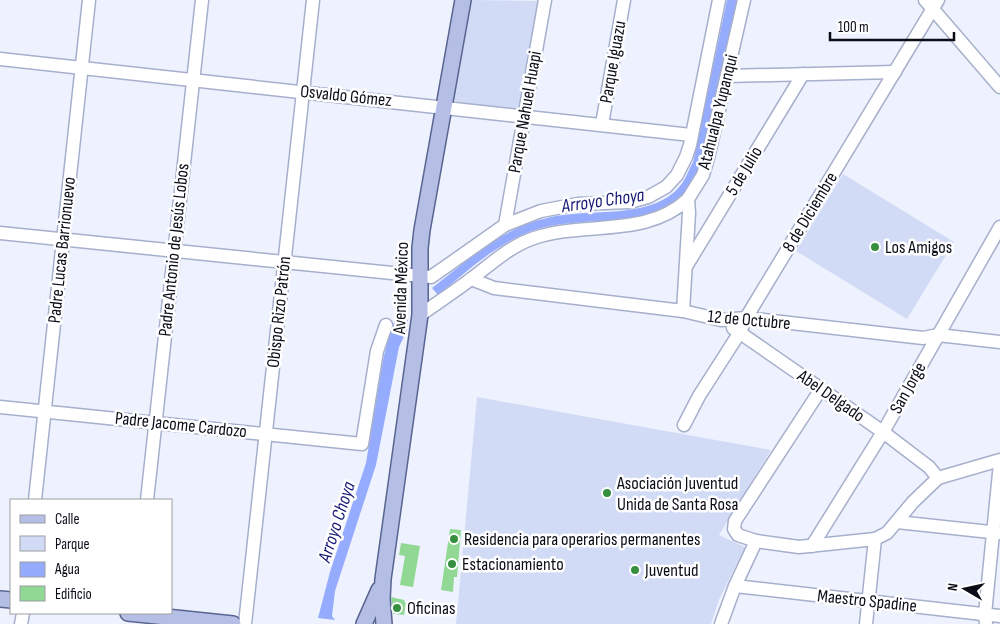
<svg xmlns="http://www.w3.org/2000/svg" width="1000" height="624" font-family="'Sofia Sans Condensed',sans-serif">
<rect width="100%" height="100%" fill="#eef2fe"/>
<!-- green -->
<g fill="#d2dbf6">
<polygon points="470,0 540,1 522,102 519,108 514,109 458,102 454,100 453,94"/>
<polygon points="843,174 954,242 907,319 796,251"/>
<polygon points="477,397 771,450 719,535 745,547 719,600 711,624 456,624"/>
</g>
<!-- water -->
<g fill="#95abfd">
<path d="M 727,0 L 737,0 L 701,165 C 697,173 694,183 688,189 C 648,234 580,212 529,232 C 495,245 466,272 438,295 L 432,288 C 462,265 491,238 527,224 C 539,220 552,216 564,215 C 600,210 655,217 680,186 C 686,179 689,169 693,162 Z"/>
<polygon points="401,313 408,320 407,330 399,347 376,465 335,591 332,616 335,620 318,618 330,572 366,463 383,360 389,336 395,320"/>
</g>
<!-- building -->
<g fill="#90d893">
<polygon points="450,529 461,530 457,577 454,577 453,592 441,590"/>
<polygon points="401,543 420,546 413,587 400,585 405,556 399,555"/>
<polygon points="391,597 404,600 406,604 404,615 393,614"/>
</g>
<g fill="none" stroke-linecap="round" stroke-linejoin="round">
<defs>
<g id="minor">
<polyline points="925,0 1000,87"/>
<polyline points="0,59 691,135"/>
<polyline points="727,76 895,72"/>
<polyline points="602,124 624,0"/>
<polyline points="505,225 545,0"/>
<polyline points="0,233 431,277 505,225 541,211 578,204 630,202 648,197 666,187 677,175 686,157 690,145 719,0"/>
<polyline points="687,265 803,74"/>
<polyline points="471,279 494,288 683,311 721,320 746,318 923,338 938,335 1000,342"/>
<polyline points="683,311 689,213 688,199 703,175 708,158 744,0"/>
<path d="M 420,315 C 437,303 454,292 471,279 C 491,264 510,246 534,238 C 584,221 647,238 688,199"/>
<polyline points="733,328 883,432 929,467 938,478"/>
<polyline points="821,389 735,521 734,529 738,535 756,541 799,547 875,539 887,533 913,502 938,478 1000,460"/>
<polyline points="0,407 362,444 377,351 386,325"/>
<polyline points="684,425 699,396 740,332 746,318 938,0"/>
<polyline points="35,500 89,0"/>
<polyline points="147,500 202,0"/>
<polyline points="897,522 1000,533"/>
<polyline points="812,546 883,432 1000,227"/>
<polyline points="735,586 1000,616"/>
<polyline points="21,624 23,613"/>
<polyline points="245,624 313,0"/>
<polyline points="721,624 735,586 756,541"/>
<polyline points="866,624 875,539"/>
<polyline points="986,624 985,614 1000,463"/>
</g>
<g id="major">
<polyline points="0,599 11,600"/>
<polyline points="128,613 233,624"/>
<polyline points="364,624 379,590"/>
<polyline points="384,624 382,599 383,579 420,315 420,248 422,230 463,0"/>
</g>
</defs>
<!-- minor casing -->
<use href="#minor" stroke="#a6afcc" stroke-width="15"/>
<!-- major casing -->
<use href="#major" stroke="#596591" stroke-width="18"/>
<!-- minor -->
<use href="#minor" stroke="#fff" stroke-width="12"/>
<!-- major -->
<use href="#major" stroke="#b5bfe5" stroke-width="15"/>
</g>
<!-- markers -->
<g fill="#358f3f" stroke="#fff" stroke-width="2">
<circle cx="875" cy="247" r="5"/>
<circle cx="607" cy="493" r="5"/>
<circle cx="454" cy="539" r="5"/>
<circle cx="452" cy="564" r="5"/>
<circle cx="635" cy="570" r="5"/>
<circle cx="397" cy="608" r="5"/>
</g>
<g text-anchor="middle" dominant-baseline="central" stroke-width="5" stroke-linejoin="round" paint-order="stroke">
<!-- street labels -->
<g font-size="18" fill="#0a0d17" stroke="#fff">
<text transform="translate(613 62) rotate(-80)">Parque Iguazu</text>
<text transform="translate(346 96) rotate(6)">Osvaldo Gómez</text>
<text transform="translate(525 112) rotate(-80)">Parque Nahuel Huapi</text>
<text transform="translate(718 112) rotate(-76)">Atahualpa Yupanqui</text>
<text transform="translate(744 171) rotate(-59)">5 de Julio</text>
<text transform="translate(810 212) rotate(-59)">8 de Diciembre</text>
<text transform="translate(62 250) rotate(-84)">Padre Lucas Barrionuevo</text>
<text transform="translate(174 250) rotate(-84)">Padre Antonio de Jesús Lobos</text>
<text transform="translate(401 288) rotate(-88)">Avenida México</text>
<text transform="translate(279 312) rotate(-84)">Obispo Rizo Patrón</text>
<text transform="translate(749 320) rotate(5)">12 de Octubre</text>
<text transform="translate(908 388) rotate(-61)">San Jorge</text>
<text transform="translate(831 396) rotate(35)">Abel Delgado</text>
<text transform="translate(181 425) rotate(6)">Padre Jacome Cardozo</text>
<text transform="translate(867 601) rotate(6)">Maestro Spadine</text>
</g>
<!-- poi labels -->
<g font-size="18" fill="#0a0d17" stroke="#fff" text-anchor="start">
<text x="885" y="247">Los Amigos</text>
<text x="617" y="483">Asociación Juventud<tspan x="617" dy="21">Unida de Santa Rosa</tspan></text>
<text x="464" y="539">Residencia para operarios permanentes</text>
<text x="462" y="564">Estacionamiento</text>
<text x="645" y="570">Juventud</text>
<text x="407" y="608">Oficinas</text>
</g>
<!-- water labels -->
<g font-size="19" font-style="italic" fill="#171975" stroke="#fff">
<text transform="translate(603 201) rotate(-8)">Arroyo Choya</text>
<text transform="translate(337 522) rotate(-72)">Arroyo Choya</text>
</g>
</g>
<!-- legend -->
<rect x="10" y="499" width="162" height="115" fill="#ffffff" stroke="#9d9ea2"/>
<rect x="20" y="515" width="25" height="8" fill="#b5bfe5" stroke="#9d9ea2"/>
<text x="55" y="524" font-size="15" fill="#0a0d17">Calle</text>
<rect x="20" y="536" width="25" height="15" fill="#d2dbf6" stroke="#9d9ea2"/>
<text x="55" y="549" font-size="15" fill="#0a0d17">Parque</text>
<rect x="20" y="562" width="25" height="15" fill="#95abfd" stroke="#9d9ea2"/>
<text x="55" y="574" font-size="15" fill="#0a0d17">Agua</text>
<rect x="20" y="586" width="25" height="15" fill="#90d893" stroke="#9d9ea2"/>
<text x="55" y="599" font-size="15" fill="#0a0d17">Edificio</text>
<!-- north arrow -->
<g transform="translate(965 589) rotate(279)" stroke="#ffffff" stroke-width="4" paint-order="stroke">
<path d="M0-4L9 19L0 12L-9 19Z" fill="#0a0d17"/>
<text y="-8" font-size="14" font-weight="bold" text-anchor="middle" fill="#0a0d17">N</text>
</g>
<!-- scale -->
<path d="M830 32v8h124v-8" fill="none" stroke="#0a0d17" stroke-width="2.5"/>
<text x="838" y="32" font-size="15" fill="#0a0d17" stroke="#ffffff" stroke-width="4" paint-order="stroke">100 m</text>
</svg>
